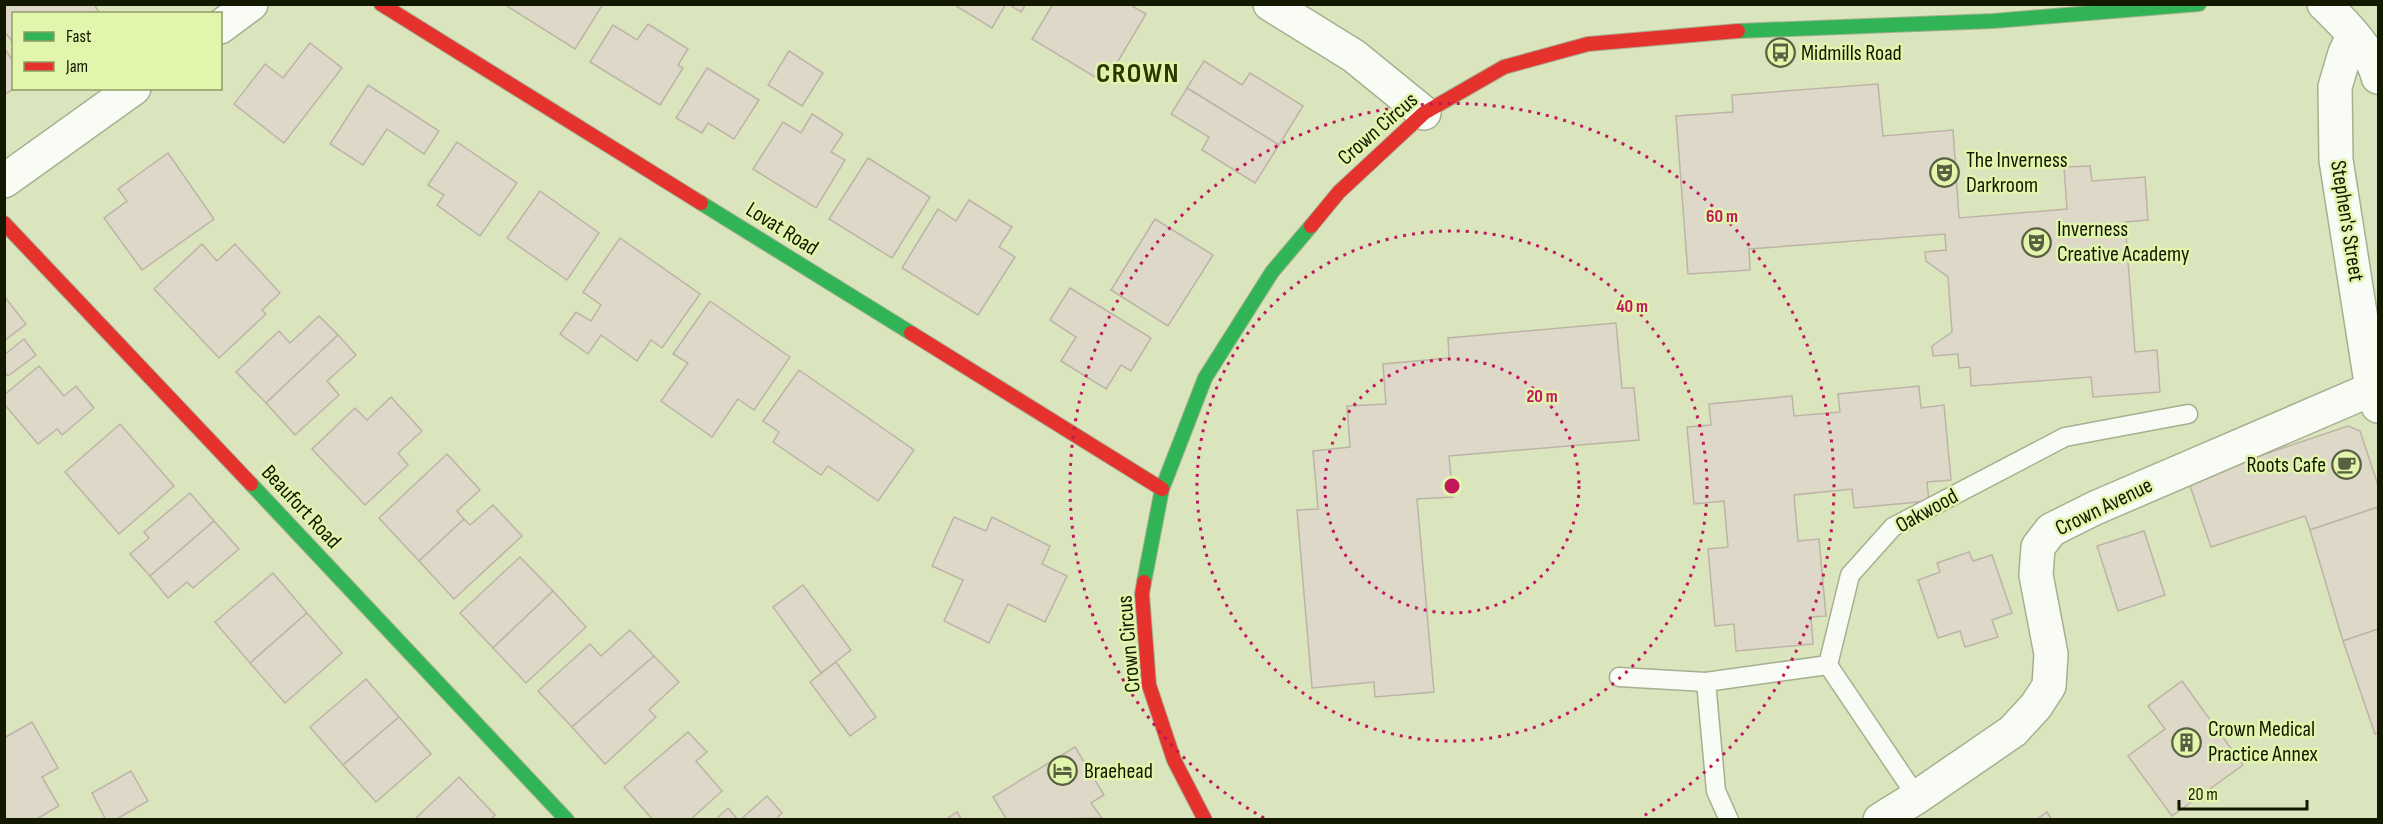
<svg xmlns="http://www.w3.org/2000/svg" width="2383" height="824" font-family="'Sofia Sans Condensed',sans-serif">
<rect width="100%" height="100%" fill="#dae4bd"/>
<!-- building -->
<g fill="#ded8c9" stroke="#bdb4a6" stroke-width="1.5">
<polygon points="9,4 94,4 100,14 14,14 14,44 4,31 4,8"/>
<polygon points="504,4 603,4 575,49"/>
<polygon points="953,4 1006,4 992,28"/>
<polygon points="1008,4 1026,4 1021,12"/>
<polygon points="1053,4 1129,4 1146,14 1105,83 1032,39"/>
<polygon points="648,24 688,49 678,65 683,68 660,105 590,62 613,25 637,40"/>
<polygon points="310,43 342,68 284,143 234,104 265,64 283,78"/>
<polygon points="4,48 14,62 14,88 4,95"/>
<polygon points="789,51 823,73 802,106 768,85"/>
<polygon points="1204,61 1242,85 1250,73 1303,106 1279,145 1187,88"/>
<polygon points="707,68 759,100 734,139 708,123 702,133 676,118"/>
<polygon points="1878,84 1883,136 1953,130 1959,218 2067,209 2064,167 2090,166 2092,181 2145,177 2148,220 2125,222 2135,352 2157,350 2160,392 2093,397 2091,377 1971,386 1970,367 1959,368 1958,354 1933,356 1932,346 1952,332 1948,277 1926,261 1925,252 1946,250 1945,234 1749,249 1750,270 1688,274 1676,116 1733,112 1732,95"/>
<polygon points="368,85 439,131 424,154 387,129 363,165 330,144"/>
<polygon points="1187,88 1279,145 1255,183 1202,150 1209,137 1171,114"/>
<polygon points="812,114 843,134 831,152 845,160 816,208 753,169 783,122 801,133"/>
<polygon points="457,142 517,183 480,236 437,205 444,195 428,185"/>
<polygon points="168,153 214,219 142,270 104,218 127,201 118,189"/>
<polygon points="868,158 930,197 892,258 829,219"/>
<polygon points="540,191 599,233 567,280 507,238"/>
<polygon points="969,200 1012,227 999,247 1015,257 978,315 902,268 938,209 956,221"/>
<polygon points="1155,219 1213,255 1168,326 1111,290"/>
<polygon points="620,238 700,294 662,348 651,340 637,361 601,335 588,354 560,334 576,312 591,321 601,305 583,292"/>
<polygon points="202,244 217,261 235,244 280,293 262,310 266,314 219,358 154,289"/>
<polygon points="1070,288 1151,338 1131,371 1121,365 1106,389 1061,361 1076,337 1050,320"/>
<polygon points="4,296 26,324 4,341"/>
<polygon points="710,301 790,357 754,410 738,399 712,437 661,401 688,363 673,354"/>
<polygon points="319,316 338,335 266,403 236,372 279,331 290,343"/>
<polygon points="1616,323 1622,388 1634,388 1639,440 1449,456 1453,497 1417,499 1434,692 1375,697 1374,682 1312,688 1297,510 1318,509 1313,451 1350,447 1347,406 1386,404 1383,364 1449,358 1448,338"/>
<polygon points="338,335 356,355 327,381 339,395 295,435 266,403"/>
<polygon points="24,339 36,355 8,376 4,371 4,355"/>
<polygon points="39,366 64,396 76,386 94,408 62,435 57,429 38,444 4,404 4,395"/>
<polygon points="799,370 914,450 878,501 828,466 821,475 773,442 779,432 763,421"/>
<polygon points="1919,386 1921,408 1944,405 1951,480 1927,482 1929,501 1854,508 1852,489 1794,495 1798,541 1819,539 1826,616 1811,617 1813,644 1736,651 1734,624 1715,626 1708,549 1728,547 1724,501 1694,504 1687,427 1711,425 1709,404 1792,396 1794,416 1840,412 1838,394"/>
<polygon points="391,397 422,431 398,453 408,465 365,505 312,449 355,408 367,420"/>
<polygon points="120,424 174,486 119,534 65,472"/>
<polygon points="2348,426 2360,431 2378,485 2378,507 2310,530 2305,516 2211,547 2188,480"/>
<polygon points="447,454 480,490 457,511 464,519 419,561 379,518"/>
<polygon points="190,493 214,521 150,576 130,554 149,538 144,532"/>
<polygon points="493,505 522,536 454,599 419,561 464,519 470,525"/>
<polygon points="2378,507 2378,629 2343,641 2310,530"/>
<polygon points="954,517 986,531 992,517 1050,546 1042,564 1067,576 1045,622 1008,604 989,643 944,621 963,580 932,566"/>
<polygon points="214,521 239,549 193,588 187,582 168,598 150,576"/>
<polygon points="2144,531 2165,595 2118,611 2097,546"/>
<polygon points="1969,552 1973,561 1992,555 2012,613 1992,620 1998,637 1965,647 1960,631 1938,638 1918,580 1940,572 1937,563"/>
<polygon points="520,557 553,591 493,648 460,613"/>
<polygon points="273,573 307,613 250,663 215,622"/>
<polygon points="803,585 851,650 821,673 773,607"/>
<polygon points="553,591 586,627 526,683 493,648"/>
<polygon points="307,613 342,653 285,703 250,663"/>
<polygon points="2378,629 2378,733 2375,734 2343,641"/>
<polygon points="630,630 654,656 572,727 538,691 590,644 601,656"/>
<polygon points="654,656 679,682 649,710 656,717 605,764 572,727"/>
<polygon points="836,662 876,717 850,736 810,682"/>
<polygon points="366,679 399,717 343,765 310,727"/>
<polygon points="2182,681 2243,765 2172,816 2128,756 2165,729 2148,706"/>
<polygon points="399,717 431,754 376,802 343,765"/>
<polygon points="32,722 58,768 42,777 59,806 35,820 4,820 4,738"/>
<polygon points="688,732 707,752 696,761 722,791 690,820 653,820 624,787"/>
<polygon points="1075,747 1104,795 1091,803 1102,818 1007,820 993,797"/>
<polygon points="131,771 148,801 115,820 106,820 92,793"/>
<polygon points="459,777 495,815 490,820 414,820"/>
<polygon points="767,796 782,813 775,820 740,820"/>
<polygon points="728,808 738,820 715,820"/>
<polygon points="957,812 962,820 945,820"/>
<polygon points="2047,812 2052,820 2036,820"/>
</g>
<g fill="none" stroke-linecap="round" stroke-linejoin="round">
<defs>
<g id="lane">
<polyline points="1619,677 1706,682"/>
<polyline points="1917,797 1828,665 1850,575 1893,527 2065,437 2188,414"/>
<polyline points="1729,820 1716,791 1706,682 1828,665"/>
</g>
<g id="street">
<polyline points="1270,4 1354,56 1424,113"/>
<path d="M 2324,4 C 2342,21 2373,53 2378,77"/>
<polyline points="220,27 251,4"/>
<polyline points="2353,36 2345,53 2335,87 2336,160 2372,389 2378,406"/>
<polyline points="4,181 134,88"/>
<polyline points="1880,820 1917,797 2013,731 2036,706 2049,686 2051,654 2036,575 2038,547 2051,530 2095,508 2372,389"/>
</g>
<g id="fast">
<polyline points="1738,31 1993,21 2199,4"/>
<polyline points="701,203 911,333"/>
<polyline points="251,484 567,820"/>
<polyline points="1144,582 1162,489 1205,378 1272,272 1311,226"/>
</g>
<g id="jam">
<polyline points="381,4 701,203"/>
<polyline points="4,223 251,484"/>
<polyline points="1311,226 1339,192 1424,113 1504,67 1588,44 1738,31"/>
<polyline points="911,333 1162,489"/>
<polyline points="1144,582 1142,594 1149,685 1174,760 1205,820"/>
</g>
</defs>
<!-- lane casing -->
<use href="#lane" stroke="#a7af90" stroke-width="21"/>
<!-- street casing -->
<use href="#street" stroke="#a7af90" stroke-width="36"/>
<!-- fast casing -->
<use href="#fast" stroke="#a7af90" stroke-width="16"/>
<!-- jam casing -->
<use href="#jam" stroke="#a7af90" stroke-width="16"/>
<!-- lane -->
<use href="#lane" stroke="#f9fbf5" stroke-width="18"/>
<!-- street -->
<use href="#street" stroke="#f9fbf5" stroke-width="33"/>
<!-- fast -->
<use href="#fast" stroke="#30b455" stroke-width="14"/>
<!-- jam -->
<use href="#jam" stroke="#e5322d" stroke-width="14"/>
</g>
<!-- distance rings -->
<g fill="none" stroke="#c2185b" stroke-width="3" stroke-dasharray="3 6">
<circle cx="1452" cy="486" r="127"/>
<circle cx="1452" cy="486" r="255"/>
<path d="M1264 818A382 382 0 1 1 1640 818"/>
</g>
<!-- icons -->
<defs>
<symbol id="bus-ring" viewBox="-11 -11 22 22"><circle r="9.5" fill="#e2f5ac" stroke="#596042" stroke-width="1.5"/><path d="M-5-6H5V4H4V6H2V4H-2V6H-4V4H-5ZM-3.5-4V0h7V-4ZM-3.5 1.2v1.5H-2V1.2ZM2 1.2v1.5H3.5V1.2Z" fill="#596042"/></symbol>
<symbol id="theatre-ring" viewBox="-11 -11 22 22"><circle r="9.5" fill="#e2f5ac" stroke="#596042" stroke-width="1.5"/><path d="M-5-5.5Q0-4 5-5.5V0Q5 5 0 6Q-5 5-5 0ZM-3.3-2.5H-1v1.5H-3.3ZM1-2.5H3.3v1.5H1ZM-2.8 1Q0 5.5 2.8 1Z" fill="#596042"/></symbol>
<symbol id="cafe-ring" viewBox="-11 -11 22 22"><circle r="9.5" fill="#e2f5ac" stroke="#596042" stroke-width="1.5"/><path d="M-5.5-4.5H6V0H3Q3 3.5 0 3.5H-2.5Q-5.5 3.5-5.5 0ZM3-3.2v2h1.7v-2ZM-6 4.5H4V6H-6Z" fill="#596042"/></symbol>
<symbol id="building-ring" viewBox="-11 -11 22 22"><circle r="9.5" fill="#e2f5ac" stroke="#596042" stroke-width="1.5"/><path d="M-4-6H4V6H1V3H-1V6H-4ZM-2.5-4.3h1.7v1.8h-1.7ZM.8-4.3h1.7v1.8H.8ZM-2.5-1h1.7V.8h-1.7ZM.8-1h1.7V.8H.8Z" fill="#596042"/></symbol>
<symbol id="hotel-ring" viewBox="-11 -11 22 22"><circle r="9.5" fill="#e2f5ac" stroke="#596042" stroke-width="1.5"/><path d="M-6-4.5h1.5V1H6V5H4.5V3h-9V5H-6ZM-4 0a1.8 1.8 0 1 1 3.6 0ZM.5 0V-2.5h3Q6-2.5 6 0Z" fill="#596042"/></symbol>
</defs>
<g fill-rule="evenodd">
<use href="#bus-ring" x="1764" y="36" width="33" height="33"/>
<use href="#theatre-ring" x="1928" y="156" width="33" height="33"/>
<use href="#theatre-ring" x="2020" y="226" width="33" height="33"/>
<use href="#cafe-ring" x="2330" y="448" width="33" height="33"/>
<use href="#building-ring" x="2170" y="726" width="33" height="33"/>
<use href="#hotel-ring" x="1046" y="754" width="33" height="33"/>
</g>
<g text-anchor="middle" dominant-baseline="central" stroke-width="5" stroke-linejoin="round" paint-order="stroke">
<!-- poi labels -->
<g font-size="22" fill="#131900" stroke="#e2f5ac" text-anchor="start">
<text x="1801" y="53">Midmills Road</text>
<text x="1966" y="160">The Inverness<tspan x="1966" dy="25">Darkroom</tspan></text>
<text x="2057" y="229">Inverness<tspan x="2057" dy="25">Creative Academy</tspan></text>
<text x="2326" y="465" text-anchor="end">Roots Cafe</text>
<text x="2208" y="729">Crown Medical<tspan x="2208" dy="25">Practice Annex</tspan></text>
<text x="1084" y="771">Braehead</text>
</g>
<!-- street labels -->
<g font-size="22" fill="#131900" stroke="#e2f5ac">
<text transform="translate(1378 129) rotate(-41)">Crown Circus</text>
<text transform="translate(2347 221) rotate(81)">Stephen's Street</text>
<text transform="translate(782 229) rotate(32)">Lovat Road</text>
<text transform="translate(301 507) rotate(47)">Beaufort Road</text>
<text transform="translate(2104 507) rotate(-26)">Crown Avenue</text>
<text transform="translate(1927 511) rotate(-29)">Oakwood</text>
<text transform="translate(1129 644) rotate(-95)">Crown Circus</text>
</g>
<!-- district labels -->
<g font-size="28" font-weight="bold" letter-spacing="1.5" fill="#2d3700" stroke="#e2f5ac">
<text x="1138" y="73">CROWN</text>
</g>
</g>
<circle cx="1452" cy="486" r="9" fill="#c2185b" stroke="#e2f5ac" stroke-width="3"/>
<g font-size="18" text-anchor="middle" font-weight="bold" fill="#c2185b" stroke="#e2f5ac" stroke-width="5" stroke-linejoin="round" paint-order="stroke">
<text x="1722" y="222">60 m</text>
<text x="1632" y="312">40 m</text>
<text x="1542" y="402">20 m</text>
</g>
<!-- border -->
<rect width="2383" height="824" fill="none" stroke="#131900" stroke-width="12"/>
<!-- legend -->
<rect x="12" y="12" width="210" height="78" fill="#e2f5ac" stroke="#8f9d67" stroke-width="1.5"/>
<rect x="24" y="32" width="30" height="9" fill="#30b455" stroke="#8f9d67" stroke-width="1.5"/>
<text x="66" y="42" font-size="18" fill="#131900">Fast</text>
<rect x="24" y="62" width="30" height="9" fill="#e5322d" stroke="#8f9d67" stroke-width="1.5"/>
<text x="66" y="72" font-size="18" fill="#131900">Jam</text>
<!-- scale -->
<path d="M2179 800v9h128v-9" fill="none" stroke="#131900" stroke-width="3"/>
<text x="2188" y="800" font-size="18" fill="#131900" stroke="#e2f5ac" stroke-width="4.5" paint-order="stroke">20 m</text>
</svg>
